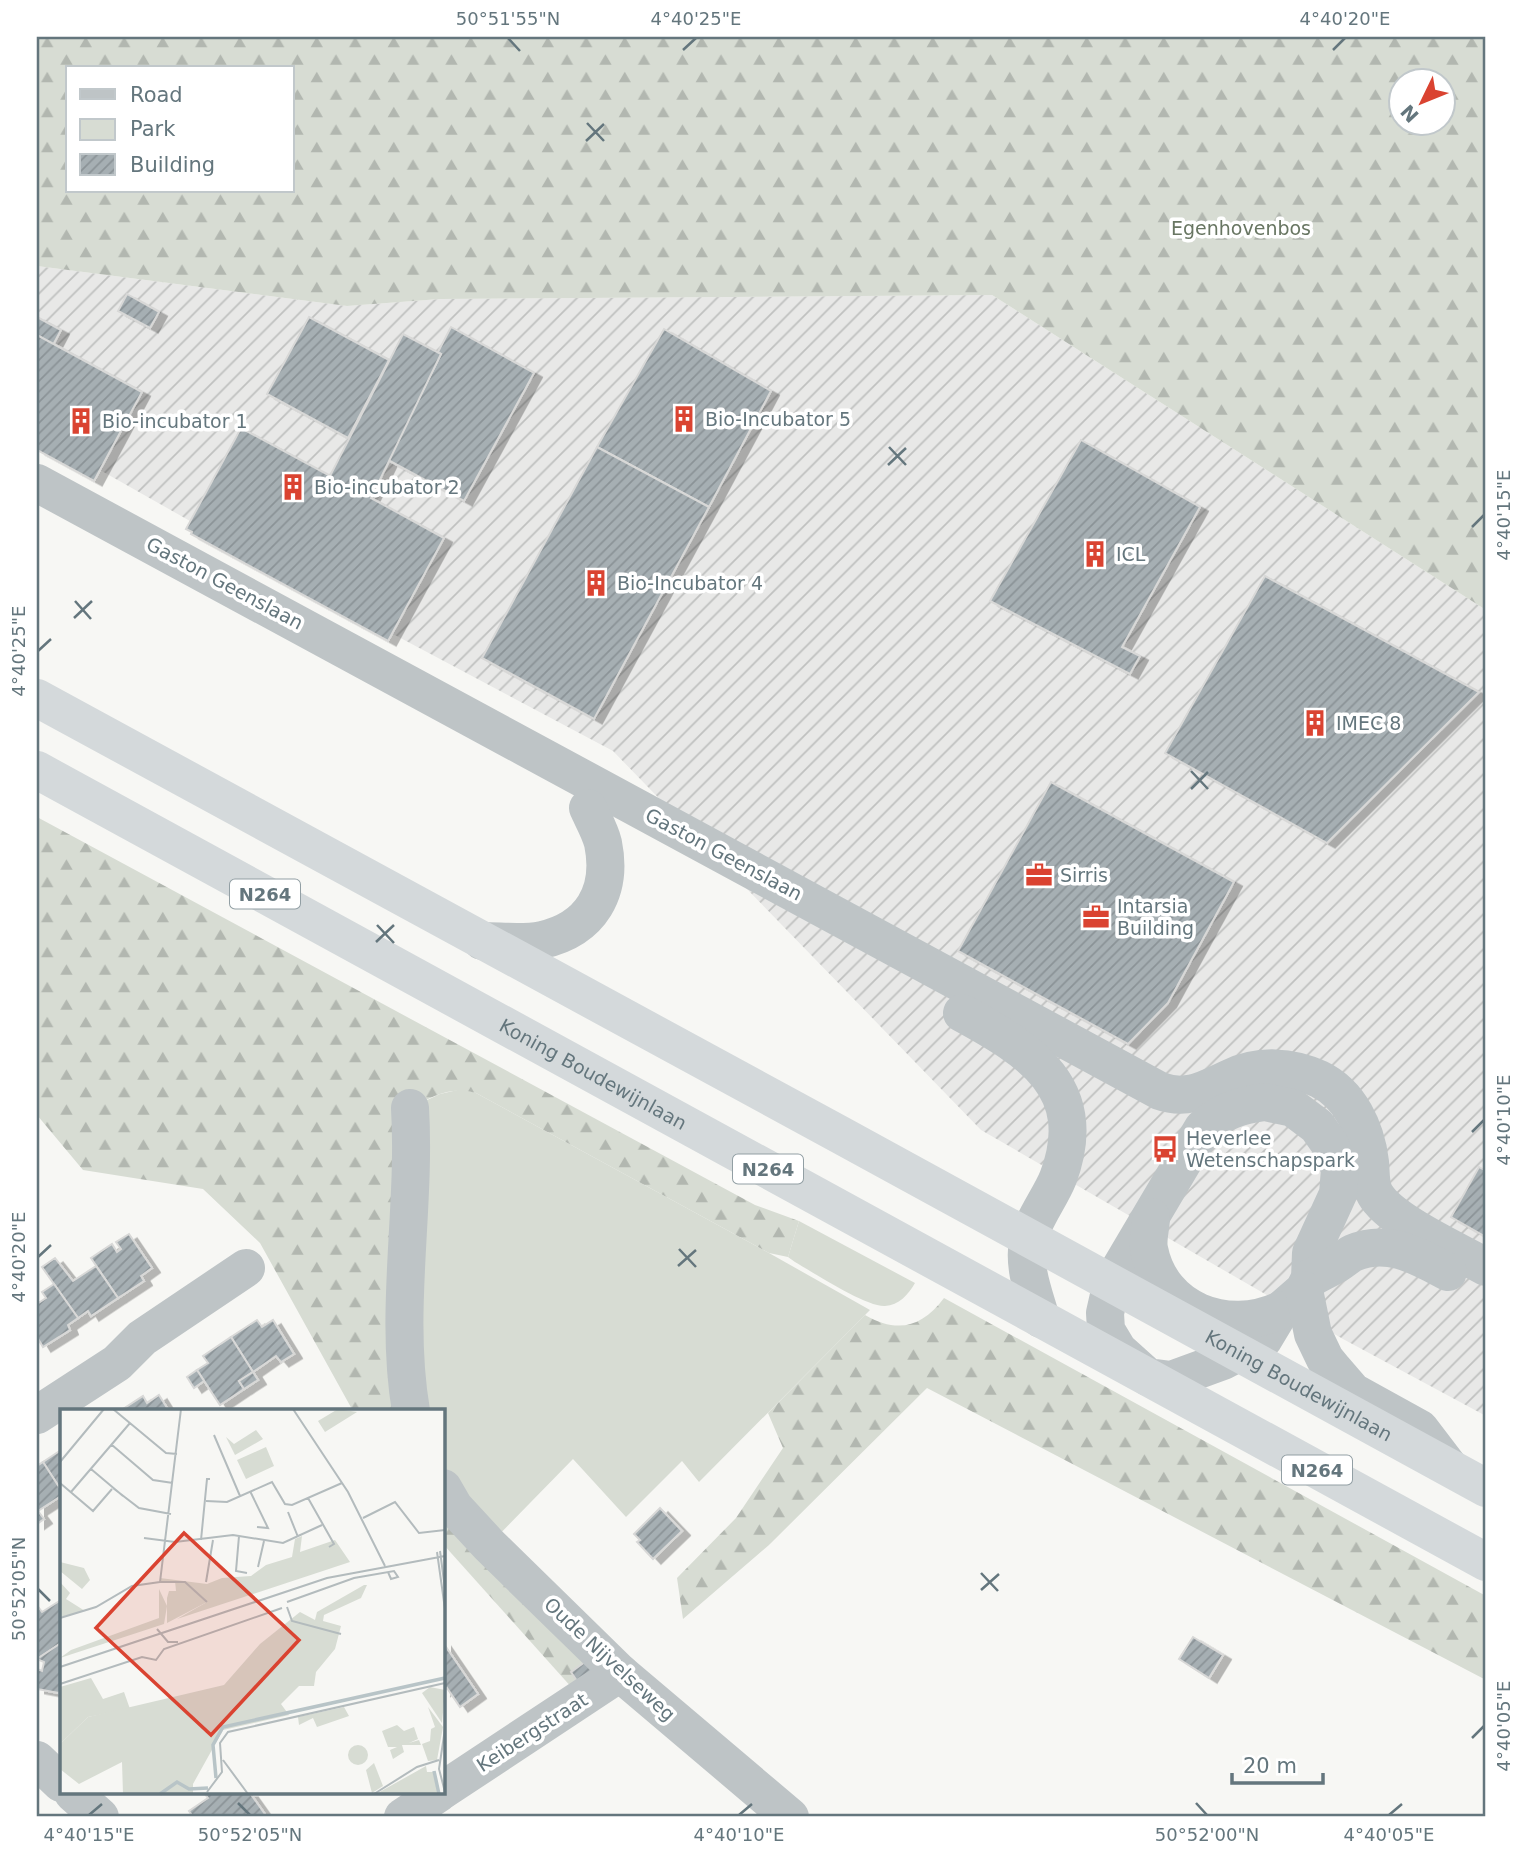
<svg xmlns="http://www.w3.org/2000/svg" width="1523" height="1854" font-family="'DejaVu Sans',sans-serif">
<defs>
<pattern id="industrial-furrows" width="10" height="10" patternUnits="userSpaceOnUse" patternTransform="scale(1.75)"><rect width="10" height="10" fill="#e8e8e7"/><path d="M-1 1l2-2M0 10L10 0M9 11l2-2" fill="none" stroke="#c0c1c0"/></pattern>
<pattern id="forest-firs" width="22" height="20" patternUnits="userSpaceOnUse" patternTransform="scale(1.75)"><rect width="22" height="20" fill="#d7dcd3"/><path d="M5 1l3.5 6h-7zM16 11l3.5 6h-7z" fill="#b2b7b0"/></pattern>
<pattern id="building-hatch" width="6" height="6" patternUnits="userSpaceOnUse" patternTransform="scale(1.75)"><rect width="6" height="6" fill="#a6afb3"/><path d="M-1 1l2-2M0 6l6-6M5 7l2-2" fill="none" stroke="#8b9397"/></pattern>
<filter id="shadow"><feDropShadow dx="8" dy="4.5" stdDeviation="0" flood-color="#0004"/></filter>
</defs>
<rect width="100%" height="100%" fill="#f7f7f4"/>
<!-- industrial -->
<polygon fill="url(#industrial-furrows)" points="37,266 347,306 440,299 992,295 1486,610 1486,1416 1343,1339 981,1130 613,751 393,634 388,641 191,534 190,521 100,470 94,481 37,450"/>
<!-- green -->
<g fill="#d7dcd3">
<polygon points="462,1089 476,1093 769,1253 870,1310 699,1482 682,1461 626,1517 573,1459 489,1545 443,1488 443,1411 411,1411 410,1108 440,1094"/>
<path d="M 799,1221 L 915,1283 C 908,1295 899,1305 885,1306 C 866,1307 814,1273 795,1262 L 788,1257 Z"/>
</g>
<!-- forest -->
<g fill="url(#forest-firs)" fill-rule="evenodd">
<path d="M 37,37 L 1486,37 L 1486,610 L 992,295 L 440,299 L 347,306 L 37,266 ZM 68,68 L 292,68 L 292,191 L 68,191 ZM 1400,80 L 1442,80 L 1442,122 L 1400,122 Z"/>
<path d="M 37,817 L 755,1205 L 799,1221 L 788,1257 L 769,1253 L 476,1093 C 451,1085 432,1097 410,1108 L 411,1411 L 353,1411 L 260,1243 L 203,1189 L 83,1170 L 37,1115 Z"/>
<path d="M 944,1298 L 1486,1596 L 1486,1680 L 927,1388 L 769,1545 L 683,1619 L 677,1578 L 736,1518 L 783,1448 L 768,1413 L 865,1315 C 898,1334 922,1327 944,1298 Z"/>
<polygon points="443,1488 620,1673 582,1699 443,1544"/>
</g>
<!-- building -->
<g fill="url(#building-hatch)" stroke="#d8d8d7" stroke-width="2" filter="url(#shadow)">
<polygon points="127,294 159,312 150,328 118,311"/>
<polygon points="37,317 61,330 53,345 37,335"/>
<polygon points="309,317 389,360 348,438 267,394"/>
<polygon points="451,327 534,373 464,501 388,460 441,354 438,352"/>
<polygon points="664,329 771,391 709,507 597,447"/>
<polygon points="403,334 441,354 371,498 444,538 388,641 191,534 192,532 186,529 241,428 330,476"/>
<polygon points="37,335 142,392 94,481 37,450"/>
<polygon points="1081,440 1200,507 1122,647 1140,656 1130,674 990,601"/>
<polygon points="597,447 709,507 594,719 482,658"/>
<polygon points="1265,576 1479,692 1327,843 1165,753"/>
<polygon points="1051,782 1234,882 1168,1003 1128,1044 958,951"/>
<polygon points="1479,1167 1486,1171 1486,1237 1451,1217"/>
<polygon points="129,1234 152,1268 141,1276 144,1281 118,1298 91,1258 112,1244 117,1252 121,1249 116,1242"/>
<polygon points="55,1258 73,1281 96,1266 118,1298 91,1316 88,1311 78,1318 42,1267"/>
<polygon points="54,1284 78,1318 68,1325 70,1330 43,1347 37,1337 37,1304 46,1298 42,1292"/>
<polygon points="257,1320 262,1327 273,1320 294,1354 281,1362 276,1356 253,1372 231,1337"/>
<polygon points="231,1337 253,1372 239,1381 244,1389 220,1405 197,1370 208,1363 203,1356"/>
<polygon points="197,1370 204,1381 194,1388 187,1377"/>
<polygon points="253,1372 258,1380 244,1389 239,1381"/>
<polygon points="159,1395 169,1411 120,1411 143,1396 147,1403"/>
<polygon points="61,1450 61,1490 43,1462"/>
<polygon points="43,1462 61,1490 61,1496 38,1511 44,1519 37,1524 37,1466"/>
<polygon points="660,1508 682,1531 653,1559 637,1542 640,1540 634,1534"/>
<polygon points="61,1600 61,1643 37,1659 37,1610 39,1608 42,1612"/>
<polygon points="1193,1637 1223,1655 1209,1678 1179,1659"/>
<polygon points="61,1643 61,1688 59,1693 37,1689 37,1669 42,1671 44,1662 37,1659"/>
<polygon points="444,1644 478,1694 460,1707 447,1688 443,1691"/>
<polygon points="592,1657 604,1675 583,1690 571,1672"/>
<polygon points="204,1793 250,1793 267,1817 193,1817 189,1811 208,1798"/>
</g>
<g fill="none" stroke-linecap="round" stroke-linejoin="round">
<!-- minor -->
<g stroke="#bec4c6" stroke-width="38">
<path d="M 37,483 L 1160,1091 C 1188,1101 1206,1089 1230,1078 C 1259,1064 1291,1066 1319,1079 C 1350,1094 1366,1129 1370,1162 C 1371,1173 1370,1185 1375,1194 C 1390,1221 1458,1251 1486,1267"/>
<path d="M 482,941 C 501,941 523,944 542,940 C 591,929 613,892 603,843 C 600,831 593,819 588,808"/>
<path d="M 962,1013 C 1030,1050 1092,1088 1058,1178 C 1051,1196 1031,1223 1028,1241 C 1023,1268 1034,1294 1041,1319"/>
<path d="M 1265,1102 L 1293,1108 L 1317,1126 L 1329,1143 L 1340,1169 L 1338,1194 L 1311,1253 L 1310,1278 L 1304,1290 L 1281,1310 L 1263,1340 L 1223,1361 L 1171,1380 L 1148,1377 L 1118,1350 L 1106,1330 L 1105,1313 L 1112,1282 L 1203,1128 C 1221,1111 1242,1105 1265,1102 Z"/>
<path d="M 410,1108 C 416,1209 394,1311 411,1411"/>
<path d="M 1151,1217 C 1151,1227 1147,1239 1149,1249 C 1161,1311 1227,1335 1281,1310"/>
<path d="M 1310,1278 C 1318,1274 1327,1270 1335,1265 C 1341,1262 1347,1256 1353,1253 C 1388,1238 1418,1256 1448,1272"/>
<polyline points="1304,1290 1313,1334 1325,1359 1334,1370 1353,1392 1420,1429 1449,1467"/>
<polyline points="37,1415 117,1363 142,1338 246,1268"/>
<polyline points="443,1488 454,1507 489,1545 620,1673 790,1817"/>
<polyline points="37,1760 61,1783"/>
<polyline points="443,1790 620,1673"/>
<polyline points="73,1793 100,1817"/>
<polyline points="403,1817 439,1793"/>
</g>
<!-- highway -->
<g stroke="#d4d9db" stroke-width="38">
<path id="s1" d="M 37,698 C 520,961 1004,1223 1486,1488"/>
<path id="s2" d="M 37,770 L 1486,1562"/>
</g>
</g>
<!-- ticks -->
<path fill="none" stroke="#64767d" stroke-width="2.5" d="M 508,38 L 520,51M 683,50 L 696,38M 1333,50 L 1345,38M 587,123 L 604,141M 586,141 L 604,124M 889,447 L 906,465M 888,465 L 906,448M 1472,527 L 1484,515M 75,601 L 91,619M 74,618 L 92,601M 38,651 L 51,639M 1191,771 L 1208,789M 1191,789 L 1208,772M 377,925 L 394,943M 376,942 L 394,925M 1472,1132 L 1484,1120M 679,1249 L 696,1267M 38,1257 L 51,1245M 678,1266 L 696,1250M 981,1573 L 998,1591M 38,1589 L 50,1601M 981,1590 L 999,1574M 1472,1738 L 1484,1726M 238,1803 L 250,1815M 1196,1803 L 1207,1815M 89,1815 L 102,1804M 739,1815 L 752,1804M 1389,1815 L 1402,1804"/>
<!-- icons -->
<defs>
<symbol id="building-bare" viewBox="-9 -9 18 18"><path d="M-4-6H4V6H1V3H-1V6H-4ZM-2.5-4.3h1.7v1.8h-1.7ZM.8-4.3h1.7v1.8H.8ZM-2.5-1h1.7V.8h-1.7ZM.8-1h1.7V.8H.8Z" fill="#da4331" stroke="#fff" stroke-width="2.5" paint-order="stroke"/></symbol>
<symbol id="office-bare" viewBox="-9 -9 18 18"><path d="M-6-3h4V-5.5h4V-3h4V5H-6ZM-1-4.5V-3h2v-1.5ZM-6 0V1H6V0Z" fill="#da4331" stroke="#fff" stroke-width="2.5" paint-order="stroke"/></symbol>
<symbol id="bus-bare" viewBox="-9 -9 18 18"><path d="M-5-6H5V4H4V6H2V4H-2V6H-4V4H-5ZM-3.5-4V0h7V-4ZM-3.5 1.2v1.5H-2V1.2ZM2 1.2v1.5H3.5V1.2Z" fill="#da4331" stroke="#fff" stroke-width="2.5" paint-order="stroke"/></symbol>
</defs>
<g fill-rule="evenodd">
<use href="#building-bare" x="665" y="400" width="38" height="38"/>
<use href="#building-bare" x="62" y="402" width="38" height="38"/>
<use href="#building-bare" x="274" y="468" width="38" height="38"/>
<use href="#building-bare" x="1076" y="535" width="38" height="38"/>
<use href="#building-bare" x="577" y="564" width="38" height="38"/>
<use href="#building-bare" x="1296" y="704" width="38" height="38"/>
<use href="#office-bare" x="1020" y="856" width="38" height="38"/>
<use href="#office-bare" x="1077" y="898" width="38" height="38"/>
<use href="#bus-bare" x="1146" y="1130" width="38" height="38"/>
</g>
<g text-anchor="middle" dominant-baseline="central" stroke-width="7" stroke-linejoin="round" paint-order="stroke">
<!-- shield labels -->
<g fill="#fff" stroke="#929fa4" stroke-width="2">
<rect x="230" y="879.5" width="70" height="29" rx="5"/>
<rect x="733" y="1154.5" width="70" height="29" rx="5"/>
<rect x="1282" y="1455.5" width="70" height="29" rx="5"/>
</g>
<g font-size="18" font-weight="bold" fill="#64767d">
<text x="265" y="894">N264</text>
<text x="768" y="1169">N264</text>
<text x="1317" y="1470">N264</text>
</g>
<!-- park labels -->
<g font-size="19" fill="#687662" stroke="#fff">
<text x="1241" y="228">Egenhovenbos</text>
</g>
<!-- poi labels -->
<g font-size="19" fill="#64767d" stroke="#fff" text-anchor="start">
<text x="705" y="419">Bio-Incubator 5</text>
<text x="102" y="421">Bio-incubator 1</text>
<text x="314" y="487">Bio-incubator 2</text>
<text x="1116" y="554">ICL</text>
<text x="617" y="583">Bio-Incubator 4</text>
<text x="1336" y="723">IMEC 8</text>
<text x="1060" y="875">Sirris</text>
<text x="1117" y="906">Intarsia<tspan x="1117" dy="22">Building</tspan></text>
<text x="1186" y="1138">Heverlee<tspan x="1186" dy="22">Wetenschapspark</tspan></text>
</g>
<!-- street labels -->
<g font-size="19" fill="#64767d" stroke="#fff">
<text transform="translate(225 583) rotate(28)">Gaston Geenslaan</text>
<text transform="translate(724 854) rotate(28)">Gaston Geenslaan</text>
<text stroke="none"><textPath href="#s2" startOffset="634">Koning Boudewijnlaan</textPath></text>
<text stroke="none"><textPath href="#s1" startOffset="1437">Koning Boudewijnlaan</textPath></text>
<text transform="translate(610 1659) rotate(43)">Oude Nijvelseweg</text>
<text transform="translate(532 1732) rotate(-33)">Keibergstraat</text>
</g>
</g>
<!-- overview -->
<g transform="translate(60 1409)">
<rect width="385" height="385" fill="#f7f7f4"/>
<path d="M 278,0 L 297,3 L 265,23 L 258,12 ZM 206,38 L 214,57 L 186,70 L 177,51 ZM 115,172 L 125,173 L 147,193 L 107,214 L 107,189 L 109,182 L 116,182 ZM 31,269 L 43,290 L 64,283 L 70,300 L 28,308 L 0,335 L 0,278 ZM 284,298 L 289,307 L 257,318 L 253,309 L 239,316 L 238,308 ZM 368,298 L 383,318 L 377,351 L 368,352 L 362,335 L 370,332 L 371,320 L 375,318 ZM 337,316 L 344,322 L 354,318 L 358,330 L 349,334 L 359,331 L 361,336 L 342,336 L 344,343 L 333,350 L 330,341 L 337,338 L 328,338 L 322,322 ZM288 346a10 10 0 1 1 20 0a10 10 0 1 1-20 0ZM 314,354 L 323,377 L 312,384 L 306,361 ZM 366,357 L 367,363 L 373,363 L 378,385 L 316,385 Z" fill="#d7dcd3"/>
<path d="M 196,21 L 203,30 L 175,46 L 166,28 L 174,35 ZM 242,127 L 240,143 L 275,131 L 290,153 L 117,210 L 147,193 L 125,173 L 100,173 L 100,169 L 147,175 L 162,169 L 191,167 L 206,156 L 232,148 L 235,130 ZM 0,153 L 24,159 L 30,171 L 22,180 L 0,162 ZM 0,173 L 10,184 L 6,190 L 25,202 L 0,208 ZM 304,176 L 307,176 L 301,189 L 264,206 L 263,212 L 281,217 L 275,240 L 256,263 L 254,277 L 239,277 L 221,295 L 229,306 L 163,321 L 133,375 L 133,385 L 63,385 L 62,353 L 19,375 L 0,360 L 0,335 L 28,308 L 164,276 L 200,235 L 240,203 L 255,211 L 257,203 ZM 99,180 L 107,197 L 104,215 L 0,249 L 11,241 L 99,209 ZM 370,278 L 385,281 L 382,314 L 362,284 Z" fill="#d7dcd3"/>
<path fill="none" stroke="#b8c4c7" stroke-width="3.5" d="M 374,362 L 379,385M 156,369 L 153,336 L 163,318 L 385,269M 100,385 L 117,373 L 129,380 L 148,379"/>
<path fill="none" stroke="#b3bbbd" stroke-width="2" d="M 53,0 L 106,44 L 117,45M 233,0 L 288,83 L 325,157M 154,26 L 180,87M 52,36 L 93,71 L 113,74M 0,53 L 44,0M 31,60 L 63,87M 0,74 L 33,102 L 52,80M 53,79 L 79,99 L 111,105M 190,82 L 208,119 L 197,118M 11,83 L 70,14M 248,89 L 274,135 L 269,138M 146,92 L 167,93 L 212,73 L 225,95 L 232,96 L 282,74M 228,103 L 238,128M 303,109 L 335,93 L 359,124 L 385,121M 179,127 L 176,162 L 187,164M 84,129 L 115,133 L 173,126 L 223,134 L 262,116M 141,131 L 147,70 L 150,70M 380,142 L 385,180M 377,143 L 385,200M 198,158 L 204,132M 100,173 L 121,0M 146,173 L 153,131M 227,193 L 294,169 L 334,162 L 338,168 L 331,170 L 328,163M 227,198 L 232,212 L 281,225M 0,209 L 36,198 L 72,177 L 100,173 L 125,173 L 147,193M 97,220 L 108,233 L 118,233M 0,258 L 267,169 L 385,147M 0,275 L 82,248 L 96,251 L 104,240 L 222,199M 385,320 L 379,360 L 385,383M 163,351 L 188,385M 147,383 L 162,363 L 160,334 L 168,323 L 385,274M 314,385 L 357,358 L 379,351"/>
<path fill="#da4331" fill-opacity="0.15" stroke="#da4331" stroke-width="3.5" d="M 124,124 L 239,231 L 151,326 L 36,219 Z"/>
<rect width="385" height="385" fill="none" stroke="#64767d" stroke-width="3.5"/>
</g>
<!-- border -->
<rect width="1523" height="1854" fill="none" stroke="#ffffff" stroke-width="77"/>
<!-- legend -->
<rect x="66" y="66" width="228" height="126" fill="#ffffff" stroke="#c1c8cb" stroke-width="2"/>
<rect x="80" y="89" width="35" height="10" fill="#bec4c6" stroke="#c1c8cb" stroke-width="2"/>
<text x="130" y="102" font-size="21" fill="#64767d">Road</text>
<rect x="80" y="119" width="35" height="21" fill="#d7dcd3" stroke="#c1c8cb" stroke-width="2"/>
<text x="130" y="136" font-size="21" fill="#64767d">Park</text>
<rect x="80" y="154" width="35" height="21" fill="url(#building-hatch)" stroke="#c1c8cb" stroke-width="2"/>
<text x="130" y="172" font-size="21" fill="#64767d">Building</text>
<!-- north arrow -->
<g transform="translate(1422 102) rotate(227)"><circle r="33" fill="#ffffff" stroke="#c1c8cb" stroke-width="2"/>
<path d="M0-5L12 26L0 18L-12 26Z" fill="#da4331"/>
<text y="-10" font-size="19" font-weight="bold" text-anchor="middle" fill="#64767d">N</text>
</g>
<!-- scale -->
<path d="M1232 1773v10h91v-10" fill="none" stroke="#64767d" stroke-width="3.5"/>
<text x="1243" y="1773" font-size="21" fill="#64767d" stroke="#ffffff" stroke-width="5" paint-order="stroke">20 m</text>
<rect x="38" y="38" width="1446" height="1777" fill="none" stroke="#64767d" stroke-width="2.5"/>
<g font-size="18" text-anchor="middle" fill="#64767d">
<text x="508" y="25">50°51'55"N</text>
<text x="696" y="25">4°40'25"E</text>
<text x="1345" y="25">4°40'20"E</text>
<text transform="translate(1504 515) rotate(-90)" y="6">4°40'15"E</text>
<text transform="translate(19 651) rotate(-90)" y="6">4°40'25"E</text>
<text transform="translate(1504 1120) rotate(-90)" y="6">4°40'10"E</text>
<text transform="translate(19 1257) rotate(-90)" y="6">4°40'20"E</text>
<text transform="translate(19 1589) rotate(-90)" y="6">50°52'05"N</text>
<text transform="translate(1504 1726) rotate(-90)" y="6">4°40'05"E</text>
<text x="89" y="1841">4°40'15"E</text>
<text x="250" y="1841">50°52'05"N</text>
<text x="739" y="1841">4°40'10"E</text>
<text x="1207" y="1841">50°52'00"N</text>
<text x="1389" y="1841">4°40'05"E</text>
</g>
</svg>
